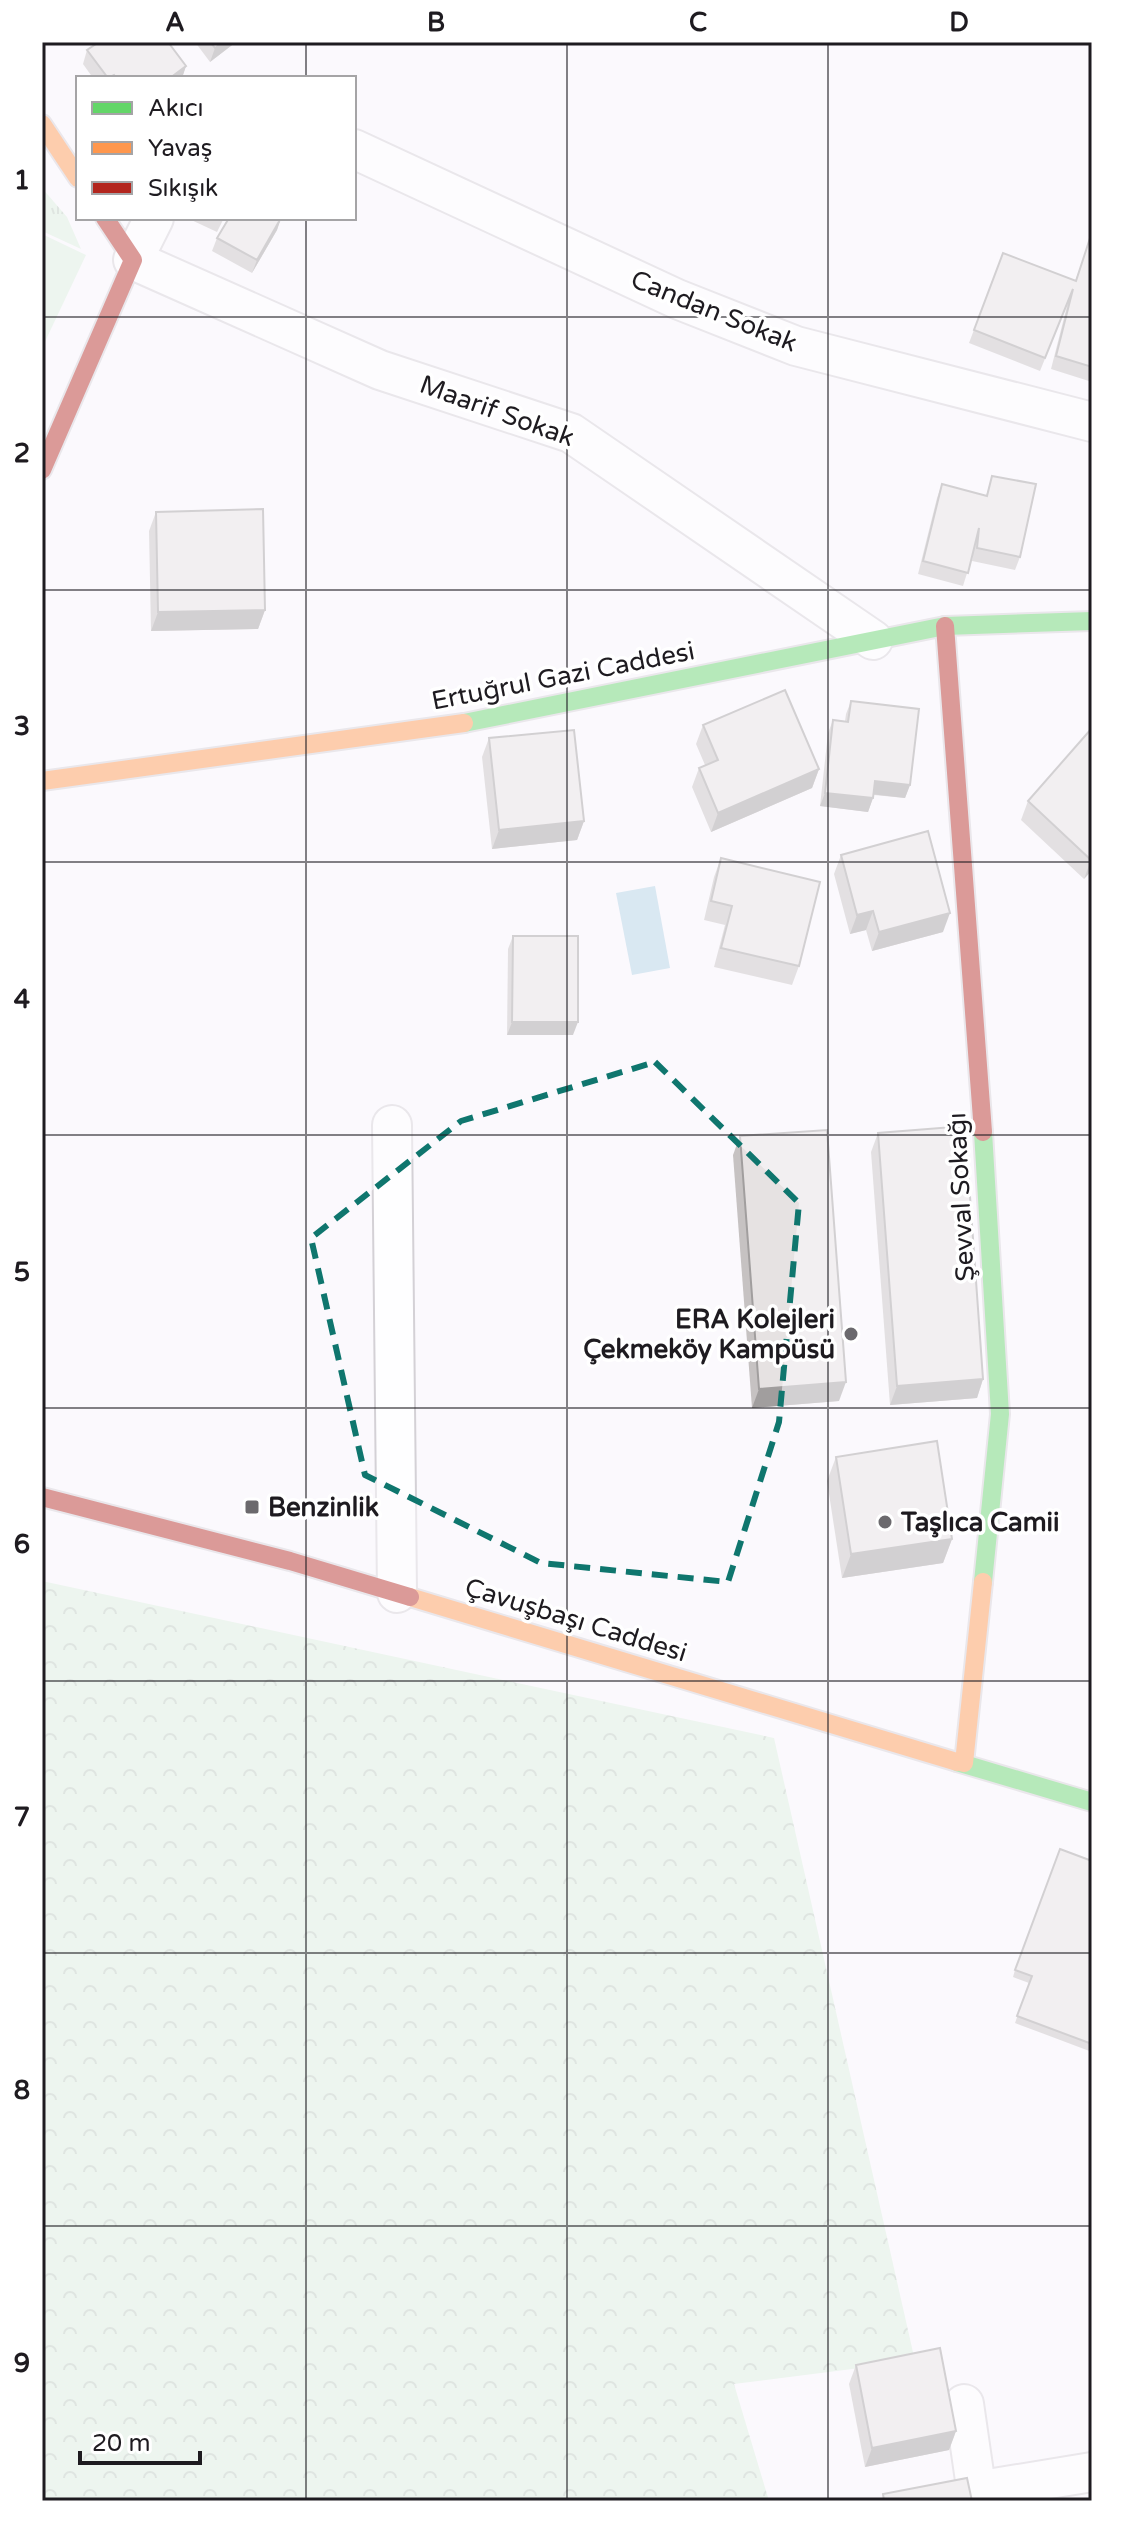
<svg xmlns="http://www.w3.org/2000/svg" width="1134" height="2543" font-family="'Varela Round',sans-serif">
<defs>
<pattern id="grass-tufts" width="24" height="20" patternUnits="userSpaceOnUse" patternTransform="scale(2)"><rect width="24" height="20" fill="#dcefde"/><path d="M3 7l-1-3M5 7V3M7 7l1-3M15 17l-1-3M17 17v-4M19 17l1-3" fill="none" stroke="#bcccbe"/></pattern>
<pattern id="forest-crowns" width="20" height="18" patternUnits="userSpaceOnUse" patternTransform="scale(2)"><rect width="20" height="18" fill="#dcefde"/><path d="M2 6a3 3 0 1 1 6 0M12 15a3 3 0 1 1 6 0" fill="none" stroke="#bcccbe"/></pattern>
</defs>
<rect width="100%" height="100%" fill="#fbf9fd"/>
<!-- grass -->
<polygon fill="url(#grass-tufts)" points="42,188 67,217 81,249 42,231"/>
<!-- forest -->
<polygon fill="url(#forest-crowns)" points="42,1581 774,1738 915,2361 734,2384 769,2501 42,2501"/>
<!-- park -->
<polygon fill="#dcefde" points="42,234 86,255 42,348"/>
<!-- water -->
<polygon fill="#b0d2e4" points="655,886 670,968 632,975 616,893"/>
<g fill="none" stroke-linecap="round" stroke-linejoin="round">
<defs>
<g id="street">
<polyline points="354,149 677,299 796,346 1092,422"/>
<polyline points="154,218 133,260 380,370 571,433 873,640"/>
<polyline points="392,1125 397,1593"/>
<polyline points="964,2404 978,2501"/>
<polyline points="976,2491 1092,2472"/>
</g>
<g id="fast">
<polyline points="464,723 945,626 1092,621"/>
<polyline points="983,1582 1000,1414 983,1132"/>
<polyline points="957,1762 1092,1802"/>
</g>
<g id="slow">
<polyline points="42,124 78,178"/>
<polyline points="42,781 464,723"/>
<polyline points="410,1597 957,1762"/>
<polyline points="964,1763 983,1582"/>
</g>
<g id="jam">
<polyline points="42,470 133,260 105,218"/>
<polyline points="945,626 983,1132"/>
<polyline points="42,1497 290,1561 410,1597"/>
</g>
</defs>
<!-- street casing -->
<use href="#street" stroke="#d4d1d6" stroke-width="42"/>
<!-- fast casing -->
<use href="#fast" stroke="#d4d1d6" stroke-width="22"/>
<!-- slow casing -->
<use href="#slow" stroke="#d4d1d6" stroke-width="22"/>
<!-- jam casing -->
<use href="#jam" stroke="#d4d1d6" stroke-width="22"/>
<!-- street -->
<use href="#street" stroke="#fefeff" stroke-width="38"/>
<!-- fast -->
<use href="#fast" stroke="#63d668" stroke-width="18"/>
<!-- slow -->
<use href="#slow" stroke="#ff974d" stroke-width="18"/>
<!-- jam -->
<use href="#jam" stroke="#b3261e" stroke-width="18"/>
</g>
<!-- wall -->
<g fill="#c6c2c2">
<polygon points="195,42 236,42 210,62"/>
<polygon points="87,50 186,66 182,78 93,78 83,64"/>
<polygon points="187,218 224,218 217,232"/>
<polygon points="281,218 277,230 252,273 212,251 217,238"/>
<polygon points="1092,236 1092,382 1051,369 1068,302 1040,371 969,343 1003,253 1075,281"/>
<polygon points="992,476 1020,557 1015,570 972,561 973,554 963,586 918,574 937,498 942,484 986,496"/>
<polygon points="156,512 265,610 258,629 151,631 149,531"/>
<polygon points="851,701 910,785 905,798 874,795 868,812 820,806 828,733 833,720 845,721 846,714"/>
<polygon points="703,725 819,769 812,788 711,832 692,787 699,768 705,765 696,744"/>
<polygon points="1092,728 1092,870 1084,879 1021,820 1028,801"/>
<polygon points="489,738 584,821 577,840 492,849 482,757"/>
<polygon points="841,855 943,932 872,951 866,930 850,934 834,874"/>
<polygon points="721,858 799,966 792,985 714,967 725,925 704,920 714,877"/>
<polygon points="513,936 573,1035 507,1035 508,949"/>
<polygon points="878,1133 983,1379 977,1398 890,1405 871,1152"/>
<polygon points="740,1136 839,1401 752,1408 733,1155"/>
<polygon points="836,1457 952,1539 943,1563 842,1578 827,1481"/>
<polygon points="1092,1861 1092,2052 1015,2023 1029,1983 1013,1977 1015,1970"/>
<polygon points="856,2365 956,2431 949,2450 865,2467 849,2384"/>
</g>
<!-- shaded-wall -->
<g fill="#a19e9e">
<polygon points="223,42 236,42 210,62 215,48"/>
<polygon points="186,66 182,78 170,78"/>
<polygon points="281,218 277,230 252,273 257,260"/>
<polygon points="265,610 258,629 151,631 158,612"/>
<polygon points="819,769 812,788 711,832 718,813"/>
<polygon points="875,781 910,785 905,798 870,794"/>
<polygon points="825,793 873,798 868,812 820,806"/>
<polygon points="584,821 577,840 492,849 499,830"/>
<polygon points="1092,859 1092,870 1084,879 1091,860"/>
<polygon points="873,911 866,930 850,934 857,915"/>
<polygon points="950,913 943,932 872,951 879,932"/>
<polygon points="512,1022 578,1022 573,1035 507,1035"/>
<polygon points="983,1379 977,1398 890,1405 897,1386"/>
<polygon points="846,1382 839,1401 752,1408 759,1389"/>
<polygon points="952,1539 943,1563 842,1578 851,1554"/>
<polygon points="956,2431 949,2450 865,2467 872,2448"/>
</g>
<!-- building -->
<g fill="#e6e2e2" stroke="#a19e9e" stroke-width="2">
<polygon points="99,42 168,42 186,66 170,78 116,78 114,75 108,78 87,50"/>
<polygon points="210,42 223,42 215,48"/>
<polygon points="229,218 281,218 257,260 217,238"/>
<polygon points="1091,235 1092,236 1092,367 1056,356 1073,289 1045,358 974,330 1003,253 1076,281"/>
<polygon points="992,476 1036,484 1020,557 977,548 979,528 968,573 923,561 942,484 987,496"/>
<polygon points="263,509 265,610 158,612 156,512"/>
<polygon points="785,690 819,769 718,813 699,768 718,760 703,725"/>
<polygon points="851,701 919,709 910,785 875,781 873,798 825,793 833,720 848,722"/>
<polygon points="1092,728 1092,859 1091,860 1028,801"/>
<polygon points="574,730 584,821 499,830 489,738"/>
<polygon points="928,831 950,913 879,932 873,911 857,915 841,855"/>
<polygon points="721,858 820,882 799,966 721,948 732,906 711,901"/>
<polygon points="513,936 578,936 578,1022 512,1022"/>
<polygon points="965,1126 983,1379 897,1386 878,1133"/>
<polygon points="827,1130 846,1382 759,1389 740,1136"/>
<polygon points="937,1441 952,1539 851,1554 836,1457"/>
<polygon points="1060,1849 1092,1861 1092,2044 1017,2016 1032,1976 1015,1970"/>
<polygon points="940,2348 956,2431 872,2448 856,2365"/>
<polygon points="967,2478 972,2501 884,2501 883,2494"/>
</g>
<!-- marked area -->
<path d="M0 0H1134V2543H0ZM 655,1062 L 799,1203 L 779,1422 L 728,1582 L 541,1563 L 365,1475 L 311,1238 L 461,1121 Z" fill="#fbf9fd" fill-opacity=".55" fill-rule="evenodd"/>
<path fill="none" stroke="#0f766e" stroke-width="6" stroke-dasharray="16 10" stroke-linejoin="round" d="M 655,1062 L 799,1203 L 779,1422 L 728,1582 L 541,1563 L 365,1475 L 311,1238 L 461,1121 Z"/>
<!-- grid -->
<path fill="none" stroke="#1e1b20" stroke-width="2" stroke-opacity="0.55" d="M 306,42 L 306,78M 567,42 L 567,2501M 828,42 L 828,2501M 306,218 L 306,2501M 42,317 L 1092,317M 42,590 L 1092,590M 42,862 L 1092,862M 42,1135 L 1092,1135M 42,1408 L 1092,1408M 42,1681 L 1092,1681M 42,1953 L 1092,1953M 42,2226 L 1092,2226"/>
<!-- markers -->
<g fill="#6b696d" stroke="#fff" stroke-width="3">
<circle cx="851" cy="1334" r="8"/>
<rect x="244" y="1499" width="16" height="16" rx="4"/>
<circle cx="885" cy="1522" r="8"/>
</g>
<g text-anchor="middle" dominant-baseline="central" stroke-width="7" stroke-linejoin="round" paint-order="stroke">
<!-- street labels -->
<g font-size="26" fill="#1e1b20" stroke="#fff">
<text transform="translate(714 311) rotate(22)">Candan Sokak</text>
<text transform="translate(497 411) rotate(20)">Maarif Sokak</text>
<text transform="translate(563 676) rotate(-11)">Ertuğrul Gazi Caddesi</text>
<text transform="translate(961 1197) rotate(-93)">Şevval Sokağı</text>
<text transform="translate(576 1620) rotate(17)">Çavuşbaşı Caddesi</text>
</g>
<!-- poi labels -->
<g font-size="26" font-weight="bold" fill="#1e1b20" stroke="#fff" text-anchor="start">
<text x="835" y="1319" text-anchor="end">ERA Kolejleri<tspan x="835" dy="30">Çekmeköy Kampüsü</tspan></text>
<text x="268" y="1507">Benzinlik</text>
<text x="901" y="1522">Taşlıca Camii</text>
</g>
</g>
<!-- border -->
<rect width="1134" height="2543" fill="none" stroke="#ffffff" stroke-width="88"/>
<!-- legend -->
<rect x="76" y="76" width="280" height="144" fill="#ffffff" stroke="#a5a4a6" stroke-width="2"/>
<rect x="92" y="102" width="40" height="12" fill="#63d668" stroke="#a5a4a6" stroke-width="2"/>
<text x="148" y="116" font-size="24" fill="#1e1b20">Akıcı</text>
<rect x="92" y="142" width="40" height="12" fill="#ff974d" stroke="#a5a4a6" stroke-width="2"/>
<text x="148" y="156" font-size="24" fill="#1e1b20">Yavaş</text>
<rect x="92" y="182" width="40" height="12" fill="#b3261e" stroke="#a5a4a6" stroke-width="2"/>
<text x="148" y="196" font-size="24" fill="#1e1b20">Sıkışık</text>
<!-- scale -->
<path d="M80 2451v12h120v-12" fill="none" stroke="#1e1b20" stroke-width="4"/>
<text x="92" y="2451" font-size="24" fill="#1e1b20" stroke="#ffffff" stroke-width="6" paint-order="stroke">20 m</text>
<rect x="44" y="44" width="1046" height="2455" fill="none" stroke="#1e1b20" stroke-width="3"/>
<g font-size="26" text-anchor="middle" font-weight="bold" fill="#1e1b20">
<text x="175" y="31">A</text>
<text x="436" y="31">B</text>
<text x="698" y="31">C</text>
<text x="959" y="31">D</text>
<text x="22" y="189">1</text>
<text x="22" y="462">2</text>
<text x="22" y="735">3</text>
<text x="22" y="1008">4</text>
<text x="22" y="1281">5</text>
<text x="22" y="1553">6</text>
<text x="22" y="1826">7</text>
<text x="22" y="2099">8</text>
<text x="22" y="2372">9</text>
</g>
</svg>
